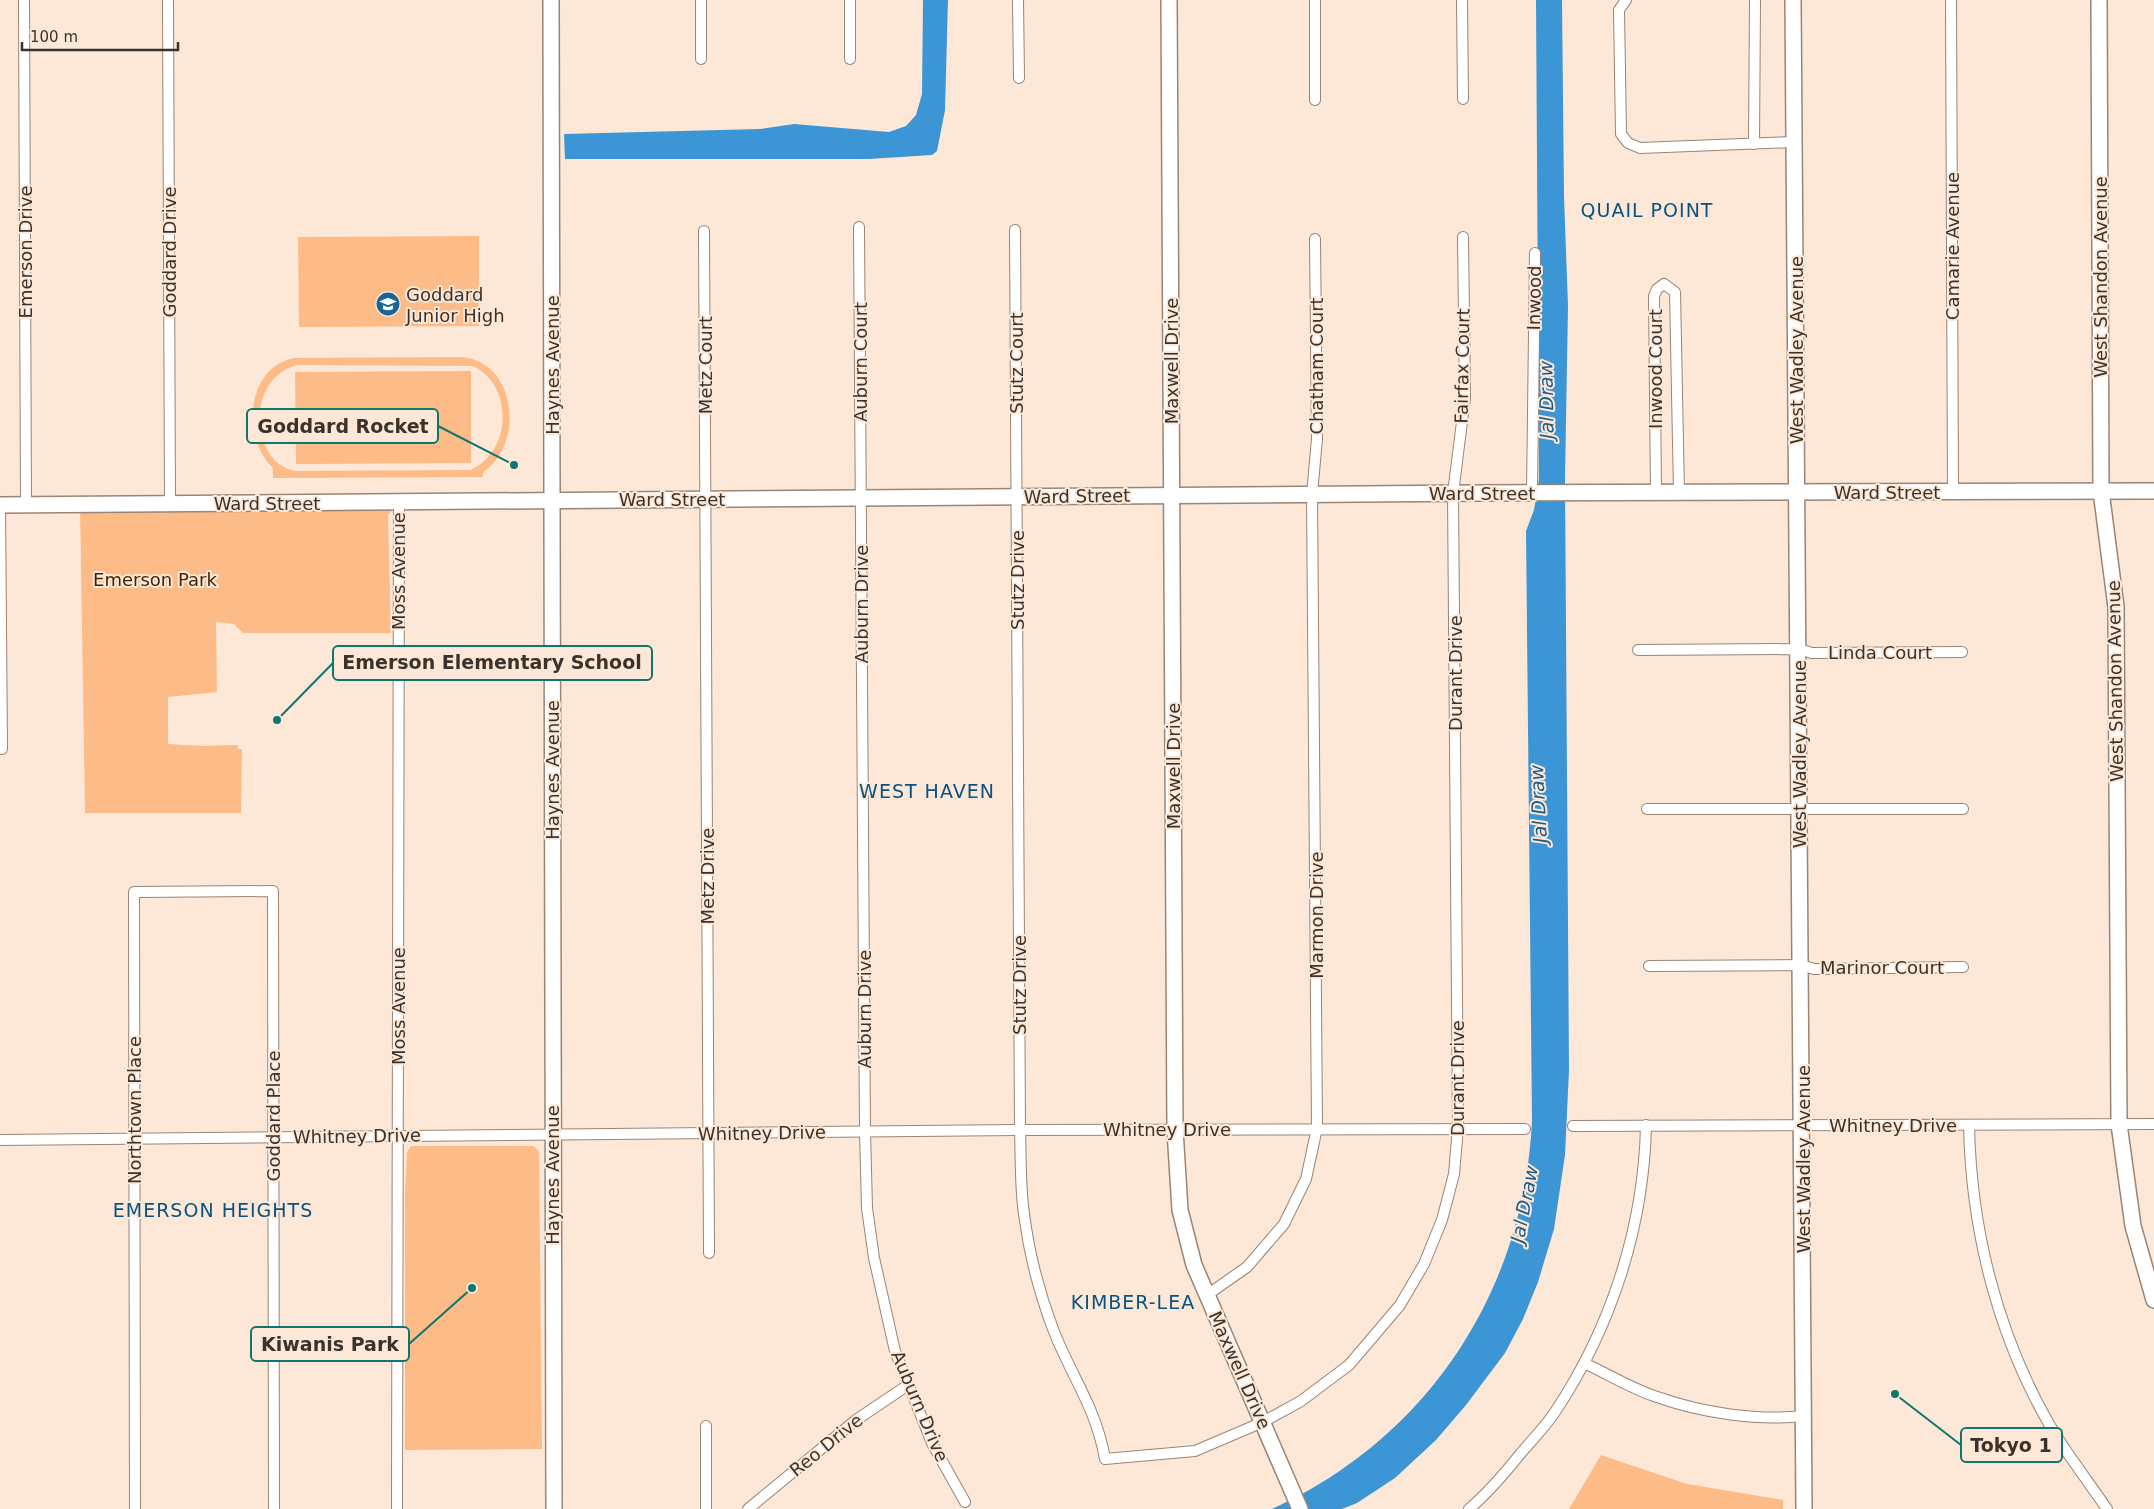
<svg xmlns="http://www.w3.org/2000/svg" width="2154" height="1509" font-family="'DejaVu Sans',sans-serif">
<rect width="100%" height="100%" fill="#fde8d8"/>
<!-- green -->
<g fill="#fcbb87" fill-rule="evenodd">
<polygon points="479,236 479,326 299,327 298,237"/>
<path d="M 294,358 L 461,357 C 517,361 525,445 483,472 L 483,477 L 273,478 L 273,468 C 242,439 245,368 294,358 ZM 298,365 L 473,366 C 514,385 512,453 470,470 L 297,471 C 250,466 244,377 298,365 Z"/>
<polygon points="471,371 471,463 296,464 295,372"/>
<polygon points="399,502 388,515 391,633 243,633 234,624 216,622 217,692 168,697 168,744 202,746 238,745 238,749 242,749 241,813 85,813 80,505"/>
<polygon points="411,1146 533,1146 539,1151 542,1449 405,1450 405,1192 407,1152"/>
<polygon points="1601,1455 1687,1484 1783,1500 1783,1509 1569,1509"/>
</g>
<!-- water -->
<g fill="#3c95d5">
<polygon points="923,0 948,0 945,110 937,151 932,155 869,159 565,159 564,134 760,129 794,124 889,132 906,126 916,115 922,94"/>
<path d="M 1536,0 L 1562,0 L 1564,196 L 1568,306 L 1565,479 L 1569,1070 L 1565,1155 L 1554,1229 L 1538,1282 L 1523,1319 L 1505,1353 L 1466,1405 L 1436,1440 L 1395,1478 L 1357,1503 L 1342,1509 L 1272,1509 C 1428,1438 1524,1291 1532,1121 L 1526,531 L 1534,510 L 1539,479 Z"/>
</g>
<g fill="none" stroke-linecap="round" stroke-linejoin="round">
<defs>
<g id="street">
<polyline points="24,0 26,505"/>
<polyline points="168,0 170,504"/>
<polyline points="850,0 850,59"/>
<polyline points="1018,0 1019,78"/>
<polyline points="1315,0 1315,100"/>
<polyline points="1462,0 1463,99"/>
<polyline points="1626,0 1619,10 1621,134 1628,143 1640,148 1794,142"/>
<polyline points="1951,0 1953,492"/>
<polyline points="701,59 701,0"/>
<polyline points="1754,144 1755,0"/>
<polyline points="859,227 865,1132 867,1208 874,1258 895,1351 932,1443 965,1502"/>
<path d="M 1015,230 L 1020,1130 C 1021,1158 1020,1187 1024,1214 C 1029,1253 1039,1292 1053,1329 C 1071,1376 1096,1407 1105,1459 L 1195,1451 L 1263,1422 L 1301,1401 L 1349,1365 L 1400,1305 L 1424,1264 L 1442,1220 L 1454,1174 L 1458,1127 L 1453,493 L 1465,398 L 1463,237"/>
<polyline points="704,231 709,1253"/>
<polyline points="1532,493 1535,253"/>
<polyline points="1656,493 1654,296 1657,289 1664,284 1675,292 1679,493"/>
<polyline points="0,505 2,749"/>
<polyline points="1638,650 1799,649 1812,653 1962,652"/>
<polyline points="1647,809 1963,809"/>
<polyline points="1649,966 1801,965 1814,969 1963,967"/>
<path d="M 1969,1125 C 1971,1229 1997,1333 2049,1424 C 2066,1453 2088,1481 2107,1509"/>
<polyline points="1573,1126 2154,1124"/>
<polyline points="0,1140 1020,1130 1525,1129"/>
<polyline points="1207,1295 1247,1267 1284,1224 1306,1179 1317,1128 1312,494 1317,439 1315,239"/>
<path d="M 1584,1363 C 1608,1374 1632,1389 1657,1397 C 1703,1413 1756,1421 1804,1416"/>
<polyline points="706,1426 706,1509"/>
<polyline points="135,1509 134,892 273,891 274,1509"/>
<polyline points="397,1509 399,502"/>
<polyline points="748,1509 856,1420 908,1385"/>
<path d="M 1469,1509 C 1489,1492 1505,1473 1521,1453 C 1532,1440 1545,1427 1555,1412 C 1611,1328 1644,1227 1646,1125"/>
</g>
<g id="secondary">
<polyline points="551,0 554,1509"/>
<polyline points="1169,0 1175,1130 1180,1210 1194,1265 1300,1509"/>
<polyline points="1793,0 1804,1509"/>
<polyline points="2099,0 2101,491 2116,607 2119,1124 2133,1226 2154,1300"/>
<polyline points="0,505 1481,493 2154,491"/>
</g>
</defs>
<!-- street casing -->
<use href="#street" stroke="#988577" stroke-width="12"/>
<!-- secondary casing -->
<use href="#secondary" stroke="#988577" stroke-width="18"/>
<!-- street -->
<use href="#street" stroke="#fff" stroke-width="10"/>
<!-- secondary -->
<use href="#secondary" stroke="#fff" stroke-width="15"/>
</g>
<!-- icons -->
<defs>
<symbol id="school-disc" viewBox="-11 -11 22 22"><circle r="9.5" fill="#186598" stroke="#fde8d8"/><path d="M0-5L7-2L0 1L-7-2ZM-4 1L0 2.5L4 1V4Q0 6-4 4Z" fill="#fff"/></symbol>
</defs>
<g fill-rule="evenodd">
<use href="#school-disc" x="374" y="290" width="28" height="28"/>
</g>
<g text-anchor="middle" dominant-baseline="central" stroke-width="4" stroke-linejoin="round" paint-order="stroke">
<!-- street labels -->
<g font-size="18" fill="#3a322b" stroke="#fde8d8">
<text transform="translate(1952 246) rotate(-90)">Camarie Avenue</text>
<text transform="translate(25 252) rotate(-90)">Emerson Drive</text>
<text transform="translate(169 252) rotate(-90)">Goddard Drive</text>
<text transform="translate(2100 277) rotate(-90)">West Shandon Avenue</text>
<text transform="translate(1534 298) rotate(-89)">Inwood</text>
<text transform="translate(1796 350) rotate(-90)">West Wadley Avenue</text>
<text transform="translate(1171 361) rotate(-90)">Maxwell Drive</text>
<text transform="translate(860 362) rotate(-90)">Auburn Court</text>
<text transform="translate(1016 363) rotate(-90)">Stutz Court</text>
<text transform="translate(552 365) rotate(-90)">Haynes Avenue</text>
<text transform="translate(705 365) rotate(-90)">Metz Court</text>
<text transform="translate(1316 366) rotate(-90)">Chatham Court</text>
<text transform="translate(1462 366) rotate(-89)">Fairfax Court</text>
<text transform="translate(1655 369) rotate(-90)">Inwood Court</text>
<text x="1887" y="492">Ward Street</text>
<text x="1482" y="493">Ward Street</text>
<text transform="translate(1077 496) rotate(-1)">Ward Street</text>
<text x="672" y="499">Ward Street</text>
<text x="267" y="503">Ward Street</text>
<text transform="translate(398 571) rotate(-90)">Moss Avenue</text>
<text transform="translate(1017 580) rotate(-90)">Stutz Drive</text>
<text transform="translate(861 604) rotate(-90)">Auburn Drive</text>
<text x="1880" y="652">Linda Court</text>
<text transform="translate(1455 673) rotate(-90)">Durant Drive</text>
<text transform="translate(2115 681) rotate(-91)">West Shandon Avenue</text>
<text transform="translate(1799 754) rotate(-90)">West Wadley Avenue</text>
<text transform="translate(1173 766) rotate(-90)">Maxwell Drive</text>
<text transform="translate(552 770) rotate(-90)">Haynes Avenue</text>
<text transform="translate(707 876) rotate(-90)">Metz Drive</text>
<text transform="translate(1316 915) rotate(-90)">Marmon Drive</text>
<text x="1882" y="967">Marinor Court</text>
<text transform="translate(1019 985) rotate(-90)">Stutz Drive</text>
<text transform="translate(398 1006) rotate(-90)">Moss Avenue</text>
<text transform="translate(864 1009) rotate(-90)">Auburn Drive</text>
<text transform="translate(1457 1078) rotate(-90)">Durant Drive</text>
<text transform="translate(134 1110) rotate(-90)">Northtown Place</text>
<text transform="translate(273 1116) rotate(-90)">Goddard Place</text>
<text x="1893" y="1125">Whitney Drive</text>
<text x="1167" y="1129">Whitney Drive</text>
<text transform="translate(762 1133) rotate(-1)">Whitney Drive</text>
<text transform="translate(357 1136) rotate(-1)">Whitney Drive</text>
<text transform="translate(1803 1159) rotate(-90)">West Wadley Avenue</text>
<text transform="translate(552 1175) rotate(-90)">Haynes Avenue</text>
<text transform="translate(1240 1370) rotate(66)">Maxwell Drive</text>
<text transform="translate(920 1406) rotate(67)">Auburn Drive</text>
<text transform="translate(826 1445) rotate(-39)">Reo Drive</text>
</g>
<!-- poi labels -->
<g font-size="18" fill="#3a322b" stroke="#fde8d8" text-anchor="start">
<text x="406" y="294">Goddard<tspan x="406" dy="21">Junior High</tspan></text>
</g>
<!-- park labels -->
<g font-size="18" fill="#422405" stroke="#fde8d8">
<text x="155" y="579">Emerson Park</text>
</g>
<!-- neighbourhood labels -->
<g font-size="19" letter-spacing="1" fill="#085381" stroke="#fde8d8">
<text x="1647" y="210">QUAIL POINT</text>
<text x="927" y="791">WEST HAVEN</text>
<text x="213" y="1210">EMERSON HEIGHTS</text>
<text x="1133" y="1302">KIMBER-LEA</text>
</g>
<!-- water labels -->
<g font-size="19" font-style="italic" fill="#1d5b87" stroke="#fde8d8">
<text transform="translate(1546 400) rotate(-91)">Jal Draw</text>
<text transform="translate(1538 804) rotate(-93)">Jal Draw</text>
<text transform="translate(1524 1204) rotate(-79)">Jal Draw</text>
</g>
</g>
<!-- callouts -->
<path fill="none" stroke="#0f766e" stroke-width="2" d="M514 465L438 426M277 720L333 663M472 1288L409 1344M1895 1394L1961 1445"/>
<g fill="#0f766e" stroke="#fde8d8" stroke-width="2">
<circle cx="514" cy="465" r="5"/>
<circle cx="277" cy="720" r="5"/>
<circle cx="472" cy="1288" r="5"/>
<circle cx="1895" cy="1394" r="5"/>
</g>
<g fill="#fde8d8" stroke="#0f766e" stroke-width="2">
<rect x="247" y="409" width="191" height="34" rx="5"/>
<rect x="333" y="646" width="319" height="34" rx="5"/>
<rect x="251" y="1327" width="158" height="34" rx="5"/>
<rect x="1961" y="1428" width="101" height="34" rx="5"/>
</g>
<g font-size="19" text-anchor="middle" font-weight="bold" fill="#3a322b">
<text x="343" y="433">Goddard Rocket</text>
<text x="492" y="669">Emerson Elementary School</text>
<text x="330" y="1351">Kiwanis Park</text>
<text x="2011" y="1452">Tokyo 1</text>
</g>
<!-- scale -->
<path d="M22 42v8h156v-8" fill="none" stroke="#3a322b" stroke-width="2.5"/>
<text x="30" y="42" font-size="15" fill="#3a322b" stroke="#fde8d8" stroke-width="4" paint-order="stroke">100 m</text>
</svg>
